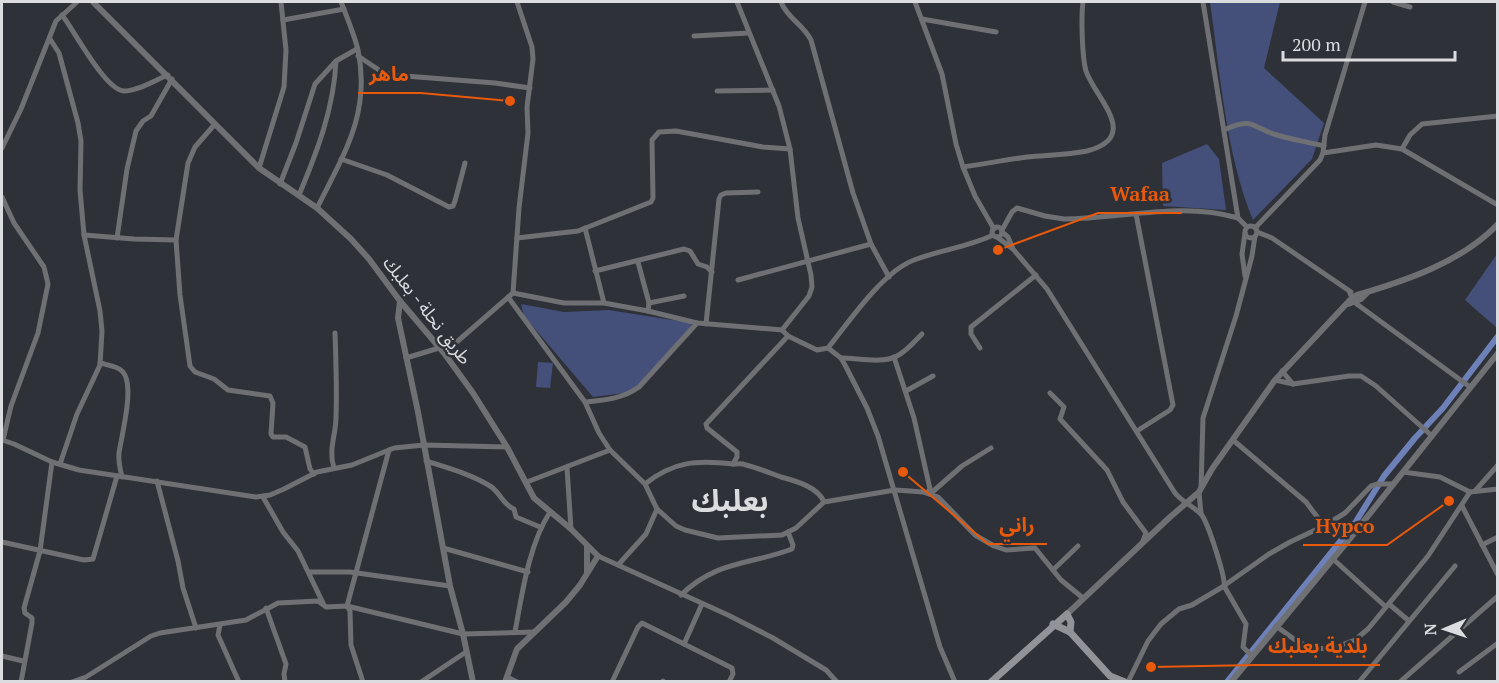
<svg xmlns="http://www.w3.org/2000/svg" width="1499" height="683" font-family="'PT Serif','Noto Sans Arabic',serif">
<rect width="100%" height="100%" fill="#2e3137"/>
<!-- green -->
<g fill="#445079">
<path d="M 1210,2 L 1280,2 L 1264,68 L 1324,123 L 1312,159 L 1253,220 C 1226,155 1220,72 1210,2 Z"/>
<polygon points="1207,144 1219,159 1226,210 1163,206 1162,163"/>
<polygon points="1497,254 1497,328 1465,300"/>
<polygon points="521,304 564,312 609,310 691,323 690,332 633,392 593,397 524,316"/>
<polygon points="538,362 553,363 550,388 536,387"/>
</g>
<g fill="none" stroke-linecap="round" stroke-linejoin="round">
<!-- canal -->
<polyline stroke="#6e80b8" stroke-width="6" points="1227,682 1355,523 1384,476 1415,438 1443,408 1498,336"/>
<!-- minor -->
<g stroke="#6f7073" stroke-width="5">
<polyline points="737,2 779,106 790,149 798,218 811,275 812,287 809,296 782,330"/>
<path d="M 781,2 C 787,18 803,24 811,40 L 853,193 L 871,244 L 889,277"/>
<polyline points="915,2 942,74 956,144 963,167 975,196 994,229"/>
<polyline points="1203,2 1238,218 1247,227"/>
<polyline points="1393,2 1410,7"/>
<path d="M 62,15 C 74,30 105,90 124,91 C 138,91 155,80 168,75"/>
<polyline points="922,19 996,32"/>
<polyline points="283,20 344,9"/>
<polyline points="694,36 749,33"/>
<polyline points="50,39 59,53 78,123 81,141 80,190 84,235 100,311 102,331 100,365 77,414 60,464"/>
<polyline points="358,56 382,72 392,75 495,83 530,88"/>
<polyline points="717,91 773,90"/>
<polyline points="215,124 195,147 188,163 176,240 180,295 190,366 195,372 214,379 228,390 270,396 273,403 271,434 273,437 286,437 305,447 310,469 314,474"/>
<path d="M 1224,130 C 1254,116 1252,128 1277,135 C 1293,140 1308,142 1324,146"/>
<polyline points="2,148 21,109 56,21 77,2"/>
<polyline points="1402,149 1410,135 1422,124 1498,116"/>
<polyline points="1323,153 1376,145 1402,149 1498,205"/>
<polyline points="341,159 387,175 449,207 453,206 455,201 465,163"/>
<path d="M 963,167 C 984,164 1005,160 1027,157 C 1047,155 1067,155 1087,151 C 1142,137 1095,98 1086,71 C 1082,57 1081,17 1083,2"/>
<polyline points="259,168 284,87 286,50 281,2"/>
<polyline points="280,184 296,143 315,84 336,61 357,49"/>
<path d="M 299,195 C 317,152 334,108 336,61"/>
<polyline points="2,197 14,223 44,267 48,284 38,333 11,406 3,440"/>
<path d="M 317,208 C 344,154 371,113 358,50 C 354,34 347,17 341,2"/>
<polyline points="1136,214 1173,405 1170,410 1137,431"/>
<circle cx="1251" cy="232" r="6"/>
<circle cx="997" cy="232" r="5"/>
<polyline points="585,228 604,303"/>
<polyline points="1255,228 1320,160 1323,153 1325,135 1365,2"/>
<path d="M 1002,230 L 1012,212 L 1017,208 L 1045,216 L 1064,219 C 1122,219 1181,201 1238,218"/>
<polyline points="1002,232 1008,237 1013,249"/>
<polyline points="1257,232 1272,238 1351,292"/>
<polyline points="1245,233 1242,254 1245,276"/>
<polyline points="84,235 134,239 176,240"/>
<path d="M 997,237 L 1013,249 L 1047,289 L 1175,493 C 1182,502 1193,506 1201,514 C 1208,522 1226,579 1224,586"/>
<polyline points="117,238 127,169 136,131 143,121 151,116 172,79"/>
<polyline points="517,238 578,231 651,202 653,198 652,140 659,132 676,131 763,147 790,149"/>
<polyline points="638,262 649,303 648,311"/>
<polyline points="595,271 684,249 690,251 698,264 707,267 712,272"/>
<polyline points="738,280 871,244"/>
<polyline points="1349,291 1354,302 1470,387"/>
<polyline points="513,293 519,208 528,133 527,107 533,59 532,47 517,2"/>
<polyline points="508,297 585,402 599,433 610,450 645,484 657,509 676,526 685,530 718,538 782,535 796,528 824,502 895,490 910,491 923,492 938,497 975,535 994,546 1006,550 1035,548 1061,580 1083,598"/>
<polyline points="649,303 684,296"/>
<polyline points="706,324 719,199 721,195 726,193 758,192"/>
<path d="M 828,348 C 849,322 882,272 914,260 C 940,250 968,247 993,235"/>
<polyline points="980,348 971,334 971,327 1036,275"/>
<polyline points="444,353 513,293 564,303 604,303 648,311 697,323 782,330 788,336 817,350 828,348 841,358 845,365 867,408 878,436 940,647 955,682"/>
<polyline points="894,357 914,418 930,489 927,493"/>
<polyline points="406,358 439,348"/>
<path d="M 841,358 C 858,358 882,364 897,356 C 907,351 915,341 922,334"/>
<path d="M 100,363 C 107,365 117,366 122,371 C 136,384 121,437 119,453 C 118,461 120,469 122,477"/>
<polyline points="1282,371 1293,384"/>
<polyline points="1275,380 1293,384 1349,376 1361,376 1376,386 1432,436"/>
<polyline points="906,391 933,376"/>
<polyline points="1050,393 1064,407 1060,419 1107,470 1123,502 1146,533 1143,541"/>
<path d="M 585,402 C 605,400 622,399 639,387 L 697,323"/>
<polyline points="2,440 14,444 52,462 79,470 256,497 270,495 284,489 317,472 352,465 394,448 424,445 507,447"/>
<polyline points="1233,440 1306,502 1324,526"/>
<path d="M 426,461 C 448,468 470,474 490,486 C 500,492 503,505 514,509 L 516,517 L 540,527"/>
<polyline points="733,464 737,457 737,452 707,428 706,424 788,336"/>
<path d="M 334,468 C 328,450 336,435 336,417 C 337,389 336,361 335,333"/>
<polyline points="567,468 571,529"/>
<polyline points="1403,472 1440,477 1470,492 1498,489"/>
<polyline points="157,481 178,561 183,588 196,628"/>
<polyline points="527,482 610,450"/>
<path d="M 645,484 C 674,461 697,460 733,464 C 737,464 742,463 746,465 C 758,468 770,473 781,477 C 796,481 818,487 824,502"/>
<polyline points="1201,488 1203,418 1236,316 1252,256 1255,236"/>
<polyline points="1475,491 1498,465"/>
<polyline points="1199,492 1201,514"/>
<polyline points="930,494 962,466 991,448"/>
<polyline points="263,497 283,532 298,551 323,603"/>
<polyline points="1462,506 1498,575"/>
<polyline points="2,542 84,560 93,559 117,476"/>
<polyline points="1482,545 1498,537"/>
<polyline points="443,548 528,572"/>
<polyline points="598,556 728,615 773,638 826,670 837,682"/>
<polyline points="1333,559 1386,607"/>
<polyline points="618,565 646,534 657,509"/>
<polyline points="1053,570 1078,546"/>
<polyline points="310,572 350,572 450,586"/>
<polyline points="1225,585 1269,554 1290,542 1324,526 1345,513 1371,486 1378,484 1393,484"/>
<path d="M 681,595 C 717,560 750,565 792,549 L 793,545 L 788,532"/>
<polyline points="1389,604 1409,621"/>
<polyline points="266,608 286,664 284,674 285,682"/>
<polyline points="220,625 218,635 239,682"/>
<polyline points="1276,626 1298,642 1312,648 1331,649 1355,640 1368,629 1428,556 1470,492"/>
<path d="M 515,632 C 522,594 529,544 550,512"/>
<polyline points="684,644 702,604"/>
<polyline points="2,656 23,661"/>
<polyline points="1459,672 1498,643"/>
<polyline points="507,677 517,682"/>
<polyline points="21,682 32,623 32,618 25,613 24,608 40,551 52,462"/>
<polyline points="72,682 86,677 151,636 160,633 246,620 278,603 318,601 326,607 347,606 463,634 535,632"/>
<polyline points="363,682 351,645 350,611 347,606 389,450"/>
<polyline points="421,682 466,652"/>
<polyline points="612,682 638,627 642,623 732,668 733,674 729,682"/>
<polyline points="663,682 663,681"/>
<polyline points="1128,682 1148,641 1161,624 1179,609 1192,605 1224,586 1246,624 1243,647 1252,656"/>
<polyline points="1359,682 1455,566"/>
<polyline points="1400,682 1498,596"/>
</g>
<!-- tertiary -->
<g stroke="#6f7073" stroke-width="6">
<polyline points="93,2 259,168 317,208 351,239 369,259 400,301 444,353 473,393 507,447 534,498 571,529 598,556 580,585 566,602 517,649 505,682"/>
<polyline points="400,301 398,318 418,412 450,586 463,634 473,682"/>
<polyline points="1348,304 1361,299 1367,293"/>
<polyline points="587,572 587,546"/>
<path d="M 1067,614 L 1169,518 L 1199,492 L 1212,469 L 1275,380 L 1351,299 L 1357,295 C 1405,281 1462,262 1498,224"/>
<polyline points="1231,682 1352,536 1498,353"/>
</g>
<!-- secondary -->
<g stroke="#919399" stroke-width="7">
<polyline points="1053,624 1070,632 1110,676 1125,682"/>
<polyline points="991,682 1067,614 1071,622 1070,632"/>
</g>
</g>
<g text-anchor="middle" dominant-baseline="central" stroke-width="5" stroke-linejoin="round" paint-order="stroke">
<!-- street labels -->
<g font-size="18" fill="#dadce0" stroke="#2e3137">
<text transform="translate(428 310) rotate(52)">طريق نحلة - بعلبك</text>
</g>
<!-- town labels -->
<g font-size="30" font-weight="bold" fill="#dadce0" stroke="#2e3137">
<text x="730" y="500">بعلبك</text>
</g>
</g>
<!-- callouts -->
<path fill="none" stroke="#e8590c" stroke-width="2" d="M510 101L421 93H358M998 250L1098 213H1182M903 472L988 544H1047M1449 501L1387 545H1303M1151 667L1256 665H1380"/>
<g fill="#e8590c" stroke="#2e3137" stroke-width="2">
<circle cx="510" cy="101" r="6"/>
<circle cx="998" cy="250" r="6"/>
<circle cx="903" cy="472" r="6"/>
<circle cx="1449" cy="501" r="6"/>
<circle cx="1151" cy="667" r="6"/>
</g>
<g font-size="20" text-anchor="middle" font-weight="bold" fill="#e8590c" stroke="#2e3137" stroke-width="5" stroke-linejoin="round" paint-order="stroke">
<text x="389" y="81">ماهر</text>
<text x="1140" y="201">Wafaa</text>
<text x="1017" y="532">راني</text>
<text x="1345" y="533">Hypco</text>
<text x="1318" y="653">بلدية بعلبك</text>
</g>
<!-- border -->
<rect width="1499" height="683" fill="none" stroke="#dadce0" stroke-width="6"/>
<!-- north arrow -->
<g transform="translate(1445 629) rotate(268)" stroke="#2e3137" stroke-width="4.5" paint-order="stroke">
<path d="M0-4.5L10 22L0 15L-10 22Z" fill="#dadce0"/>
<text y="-9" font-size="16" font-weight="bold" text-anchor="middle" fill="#dadce0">N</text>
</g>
<!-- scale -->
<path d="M1283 51v9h172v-9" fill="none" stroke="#dadce0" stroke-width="3"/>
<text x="1292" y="51" font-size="18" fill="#dadce0" stroke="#2e3137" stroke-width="4.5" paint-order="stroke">200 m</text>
</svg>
